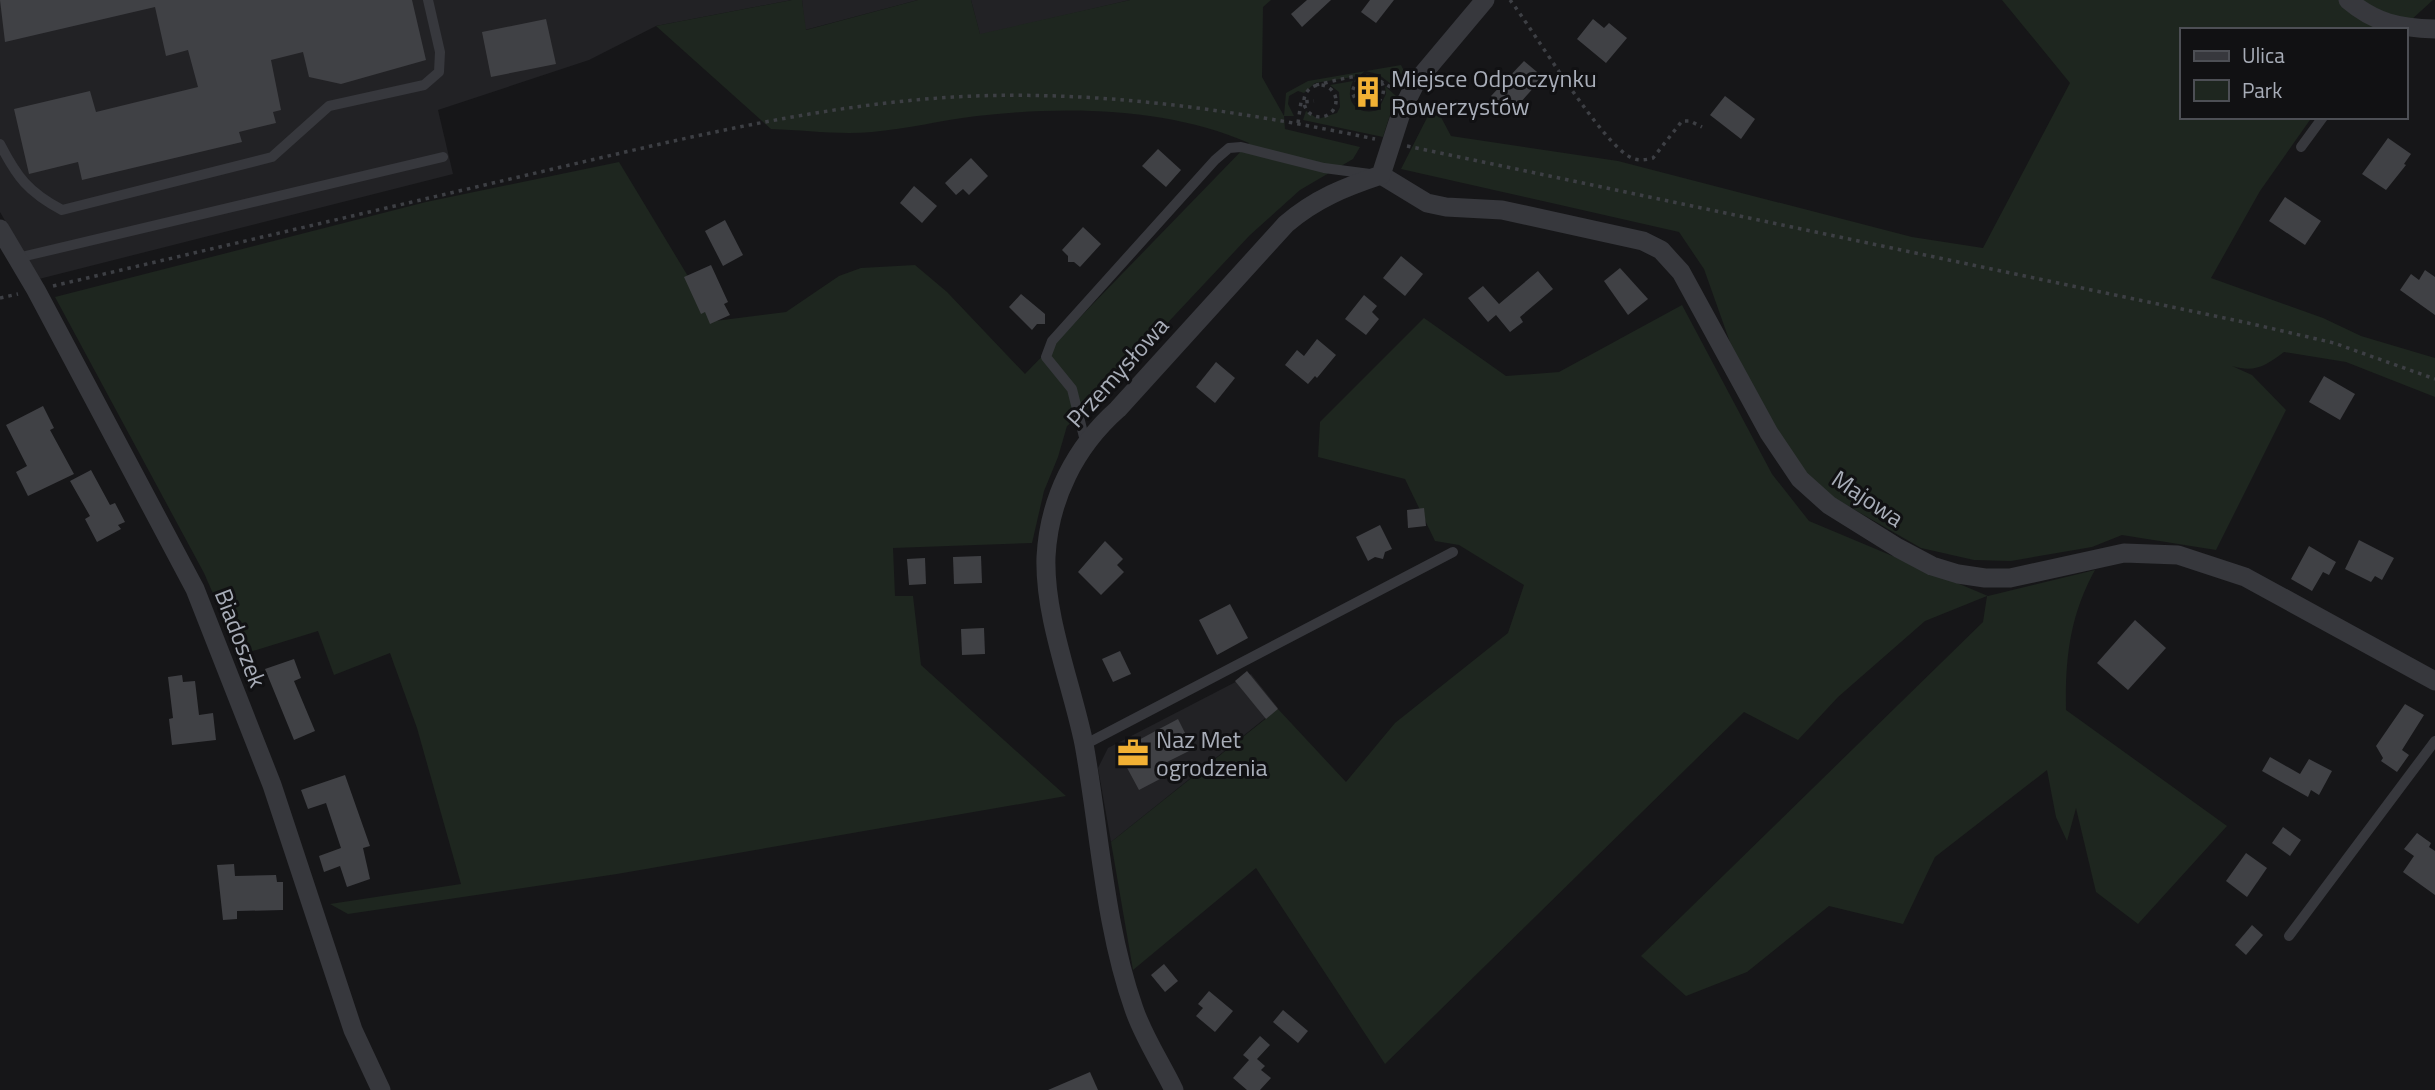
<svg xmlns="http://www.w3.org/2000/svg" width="2435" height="1090" font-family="'Titillium Web',sans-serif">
<rect width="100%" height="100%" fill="#161618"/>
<!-- built -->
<g fill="#222225">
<polygon points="0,0 792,0 656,26 589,60 438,110 453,174 39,279 0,212"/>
<polygon points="802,0 918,0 805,30"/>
<polygon points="971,0 1130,0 980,35"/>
<polygon points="1251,674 1278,708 1111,842 1098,768 1108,748"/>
</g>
<!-- green -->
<g fill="#1e261f">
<path d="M 792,0 L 802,0 L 806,30 L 918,0 L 971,0 L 980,34 L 1130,0 L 1271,0 L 1263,7 L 1262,77 L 1284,116 L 1285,129 L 1360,147 L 1353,159 L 1300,190 L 1250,235 L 1082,414 L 1067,426 L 1058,457 L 1044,491 L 1032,543 L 893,548 L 895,596 L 913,596 L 921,665 L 1066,796 L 617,874 L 348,914 L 330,904 L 461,884 L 417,728 L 390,653 L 334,675 L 318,631 L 240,655 L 204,573 L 55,297 L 426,202 L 619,162 L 715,321 L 786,312 L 839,276 L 861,268 L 915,265 L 947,292 L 1025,374 L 1249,143 C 1166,107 1066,106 977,116 C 942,120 907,129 872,132 C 839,135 804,130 771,129 L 656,26 Z"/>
<path d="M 2002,0 L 2433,0 L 2400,30 L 2181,30 L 2181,117 L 2312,117 L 2260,191 L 2211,278 L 2323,318 L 2361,336 L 2435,358 L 2435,397 L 2346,362 L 2284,352 C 2265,366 2255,373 2232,366 L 2252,375 L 2286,410 L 2216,550 L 2122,535 L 2092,547 L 2011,561 L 1974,560 L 1921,548 L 1810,484 L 1742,376 L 1704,269 L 1679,232 L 1401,169 L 1434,104 L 1451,136 L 1618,161 L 1912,237 L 1983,248 L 2070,83 Z"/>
<polygon points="1401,65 1405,73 1400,86 1395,87 1378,74 1365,71 1359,76 1315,83 1304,93 1298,91 1289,96 1288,104 1294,116 1284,116 1286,93 1308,81"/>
<path d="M 1353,81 C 1343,103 1359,116 1378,110 L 1386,94 L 1385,86 L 1396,96 L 1383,137 L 1303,120 L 1306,111 L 1318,119 L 1337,113 L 1340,107 L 1339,92 L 1330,85 Z"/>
<path d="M 1682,305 L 1772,474 L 1809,521 L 1988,596 L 2095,570 C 2070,615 2065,658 2066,710 L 2227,826 L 2138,924 L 2096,892 L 2076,808 L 2067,841 L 2056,817 L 2047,770 L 1935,857 L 1903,924 L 1829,906 L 1747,972 L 1686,996 L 1641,956 L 1983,622 L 1987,596 L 1925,621 L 1838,697 L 1798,740 L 1744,712 L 1385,1064 L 1256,868 L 1133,970 L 1111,842 L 1278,709 L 1346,782 L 1395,723 L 1508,633 L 1524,585 L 1459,545 L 1435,541 L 1405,479 L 1318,457 L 1320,422 L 1424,318 L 1506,376 L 1559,372 Z"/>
</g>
<!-- building -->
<g fill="#404145">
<polygon points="0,0 412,0 426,60 341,84 309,77 303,52 271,60 281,110 273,112 276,123 239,132 242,142 82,180 78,162 29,174 14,109 90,91 96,112 198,87 188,50 166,56 155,7 5,42"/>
<polygon points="1307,0 1331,0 1302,27 1291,14"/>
<polygon points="1370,0 1394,0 1376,23 1361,12"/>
<polygon points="546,19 556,64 491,77 482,32"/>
<polygon points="1593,19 1604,28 1609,23 1627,38 1606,63 1577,39"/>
<polygon points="1524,61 1543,77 1511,113 1491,96"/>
<polygon points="1725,96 1755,119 1741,139 1710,115"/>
<polygon points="2388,138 2411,154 2404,164 2406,165 2386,190 2362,174"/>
<polygon points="1158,149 1181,170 1166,187 1142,166"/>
<polygon points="971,158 988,176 969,195 963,189 956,195 945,183"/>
<polygon points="914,186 937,206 922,223 900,203"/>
<polygon points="2285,197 2321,221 2305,245 2269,221"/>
<polygon points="725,220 743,255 723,266 705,231"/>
<polygon points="1083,227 1101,244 1080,267 1074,262 1068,262 1068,256 1062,250"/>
<polygon points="1401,256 1423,274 1405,296 1383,278"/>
<polygon points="711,265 728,302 724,304 730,315 710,324 705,312 701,314 684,277"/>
<polygon points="1620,268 1648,299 1628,315 1604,281"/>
<polygon points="2425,270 2435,277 2435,315 2400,290 2411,274 2419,280"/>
<polygon points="1538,271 1553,289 1520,317 1523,322 1510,332 1496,315 1488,322 1468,298 1483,286 1499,304"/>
<polygon points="1021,294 1045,314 1045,324 1037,324 1032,330 1009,307"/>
<polygon points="1364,295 1377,306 1372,312 1379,319 1366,335 1345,319"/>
<polygon points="1317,339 1336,355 1317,378 1315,376 1308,384 1285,365 1297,350 1304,356"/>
<polygon points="1216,362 1235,378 1215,403 1196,387"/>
<polygon points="2324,376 2355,394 2340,420 2309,402"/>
<polygon points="43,406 54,428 50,430 74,474 28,496 16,472 27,466 6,425"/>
<polygon points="91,470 110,505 115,503 125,522 118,525 121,529 97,542 85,519 90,516 70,481"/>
<polygon points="1424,508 1426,526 1408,528 1407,510"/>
<polygon points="1380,525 1392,549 1385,552 1383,559 1375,557 1368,561 1356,537"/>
<polygon points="2359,540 2394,558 2382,580 2375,576 2371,582 2345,569"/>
<polygon points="1105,541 1123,559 1117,565 1124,572 1101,595 1078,572"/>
<polygon points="2309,546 2336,562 2329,575 2323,572 2312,591 2291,579"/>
<polygon points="981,556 982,583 954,584 953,557"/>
<polygon points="925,558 926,584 909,585 907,559"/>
<polygon points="1230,604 1248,638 1217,655 1199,620"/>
<polygon points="2135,620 2166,648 2128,690 2097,663"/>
<polygon points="984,628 985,654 962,655 961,629"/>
<polygon points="1120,651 1131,674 1113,682 1102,659"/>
<polygon points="294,659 301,678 294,681 315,731 294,740 265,669"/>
<polygon points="1247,671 1278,709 1266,719 1235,681"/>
<polygon points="182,675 183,682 195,681 199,715 213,713 216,740 172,745 169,719 173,718 168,677"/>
<polygon points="2405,704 2424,715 2402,750 2409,755 2397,772 2381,761 2383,758 2376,746"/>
<polygon points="1178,719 1193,749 1155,768 1160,779 1139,790 1118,751"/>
<polygon points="2270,757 2300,774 2309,759 2332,771 2319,795 2311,790 2308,797 2262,771"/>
<polygon points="345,775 370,846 363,848 370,879 347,887 340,866 324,872 319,856 341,848 326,803 308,809 301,790"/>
<polygon points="2283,827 2301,840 2290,856 2272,843"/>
<polygon points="2417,833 2431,843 2429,847 2435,851 2435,895 2403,872 2414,856 2404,849"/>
<polygon points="2246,853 2267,868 2247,897 2226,881"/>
<polygon points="234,864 235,876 276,875 277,882 283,882 283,910 237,911 237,919 223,920 217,865"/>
<polygon points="2252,925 2263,935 2246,955 2235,945"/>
<polygon points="1164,964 1178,981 1165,992 1151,975"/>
<polygon points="1209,991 1233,1011 1215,1032 1196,1016 1203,1008 1198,1004"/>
<polygon points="1283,1010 1308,1031 1298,1043 1273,1022"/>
<polygon points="1260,1036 1270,1045 1257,1059 1265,1066 1261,1070 1271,1078 1260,1090 1247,1090 1233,1078 1249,1060 1243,1055"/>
<polygon points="1090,1072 1098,1090 1048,1090"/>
</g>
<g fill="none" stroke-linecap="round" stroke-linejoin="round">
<!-- path -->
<g stroke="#3d3f44" stroke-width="3.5" stroke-dasharray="3.5 5" stroke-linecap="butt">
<path d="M 1510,0 C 1534,31 1603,146 1632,158 C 1639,161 1646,160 1653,158 L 1682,121 L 1690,121 L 1702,127"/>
<polyline points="1380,81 1394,89"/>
<polyline points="1370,84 1371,76"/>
<circle cx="1320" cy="101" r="16"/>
<path d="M 1316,85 C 1332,82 1357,73 1372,77 C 1392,82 1383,104 1368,108 L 1357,103 L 1352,92 L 1357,80 L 1365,77"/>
<polyline points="1298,123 1301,102 1314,101"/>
<polyline points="1407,146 2248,323 2334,343 2435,379"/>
<path d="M 53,286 C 215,248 378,210 540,172 C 677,140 812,106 953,97 C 1096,89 1236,110 1375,139"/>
<polyline points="0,298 18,294"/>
</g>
<!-- service -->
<g stroke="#37383d" stroke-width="10">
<path d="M 0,144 C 17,177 28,192 62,210 L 272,157 L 329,106 L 424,85 L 439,72 L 440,52 L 428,0"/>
<polyline points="2301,147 2323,117"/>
<polyline points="17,258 443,157"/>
<polyline points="1085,441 1072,389 1046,357 1052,341 1215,160 1229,148 1241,147 1324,168 1370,174"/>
<polyline points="1084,745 1453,552"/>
<polyline points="2289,936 2435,741"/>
</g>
<!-- minor -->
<g stroke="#37383d" stroke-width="19">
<path d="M 2348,0 C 2375,23 2399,28 2435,29"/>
<polyline points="1381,175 1427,203 1446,207 1502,210 1643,241 1661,250 1681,272 1769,433 1800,479 1829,505 1898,548 1932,566 1958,574 1985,578 2010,578 2124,553 2178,555 2245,577 2435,681"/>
<polyline points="0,229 36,290 195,589 272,785 353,1030 381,1090"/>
<path d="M 1174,1090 C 1161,1063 1144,1038 1134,1009 C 1104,924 1100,832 1084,744 C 1072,685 1044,617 1046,557 C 1049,499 1075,447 1118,409 L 1286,224 C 1315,199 1345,187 1381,175 L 1402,110 L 1416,82 L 1485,0"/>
</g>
</g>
<!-- icons -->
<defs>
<symbol id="building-bare" viewBox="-9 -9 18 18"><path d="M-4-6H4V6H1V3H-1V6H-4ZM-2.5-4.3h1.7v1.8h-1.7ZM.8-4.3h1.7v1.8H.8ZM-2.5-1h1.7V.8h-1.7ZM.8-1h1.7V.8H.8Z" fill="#f2b134" stroke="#111113" stroke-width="2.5" paint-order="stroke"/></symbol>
<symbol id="office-bare" viewBox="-9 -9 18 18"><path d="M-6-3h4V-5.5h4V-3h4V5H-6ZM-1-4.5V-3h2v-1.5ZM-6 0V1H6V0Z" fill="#f2b134" stroke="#111113" stroke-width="2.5" paint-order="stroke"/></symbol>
</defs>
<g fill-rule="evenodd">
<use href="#building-bare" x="1346" y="70" width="44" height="44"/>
<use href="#office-bare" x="1111" y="731" width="44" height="44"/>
</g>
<g text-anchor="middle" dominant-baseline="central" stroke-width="6" stroke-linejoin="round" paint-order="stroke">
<!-- poi labels -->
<g font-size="24" fill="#a8adb8" stroke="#111113" text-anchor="start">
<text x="1391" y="78">Miejsce Odpoczynku<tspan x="1391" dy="28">Rowerzystów</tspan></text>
<text x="1156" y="739">Naz Met<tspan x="1156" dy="28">ogrodzenia</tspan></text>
</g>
<!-- street labels -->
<g font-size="24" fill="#a8adb8" stroke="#111113">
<text transform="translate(1117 372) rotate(-48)">Przemysłowa</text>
<text transform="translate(1868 498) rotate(34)">Majowa</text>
<text transform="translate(241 638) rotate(69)">Biadoszek</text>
</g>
</g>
<!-- legend -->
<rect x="2180" y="28" width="228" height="91" fill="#111113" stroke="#4d4f55" stroke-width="2"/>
<rect x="2194" y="51" width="35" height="10" fill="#37383d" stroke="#4d4f55" stroke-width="2"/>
<text x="2242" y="63" font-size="21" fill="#a8adb8">Ulica</text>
<rect x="2194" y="80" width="35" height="21" fill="#1e261f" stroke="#4d4f55" stroke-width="2"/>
<text x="2242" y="98" font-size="21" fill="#a8adb8">Park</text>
</svg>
